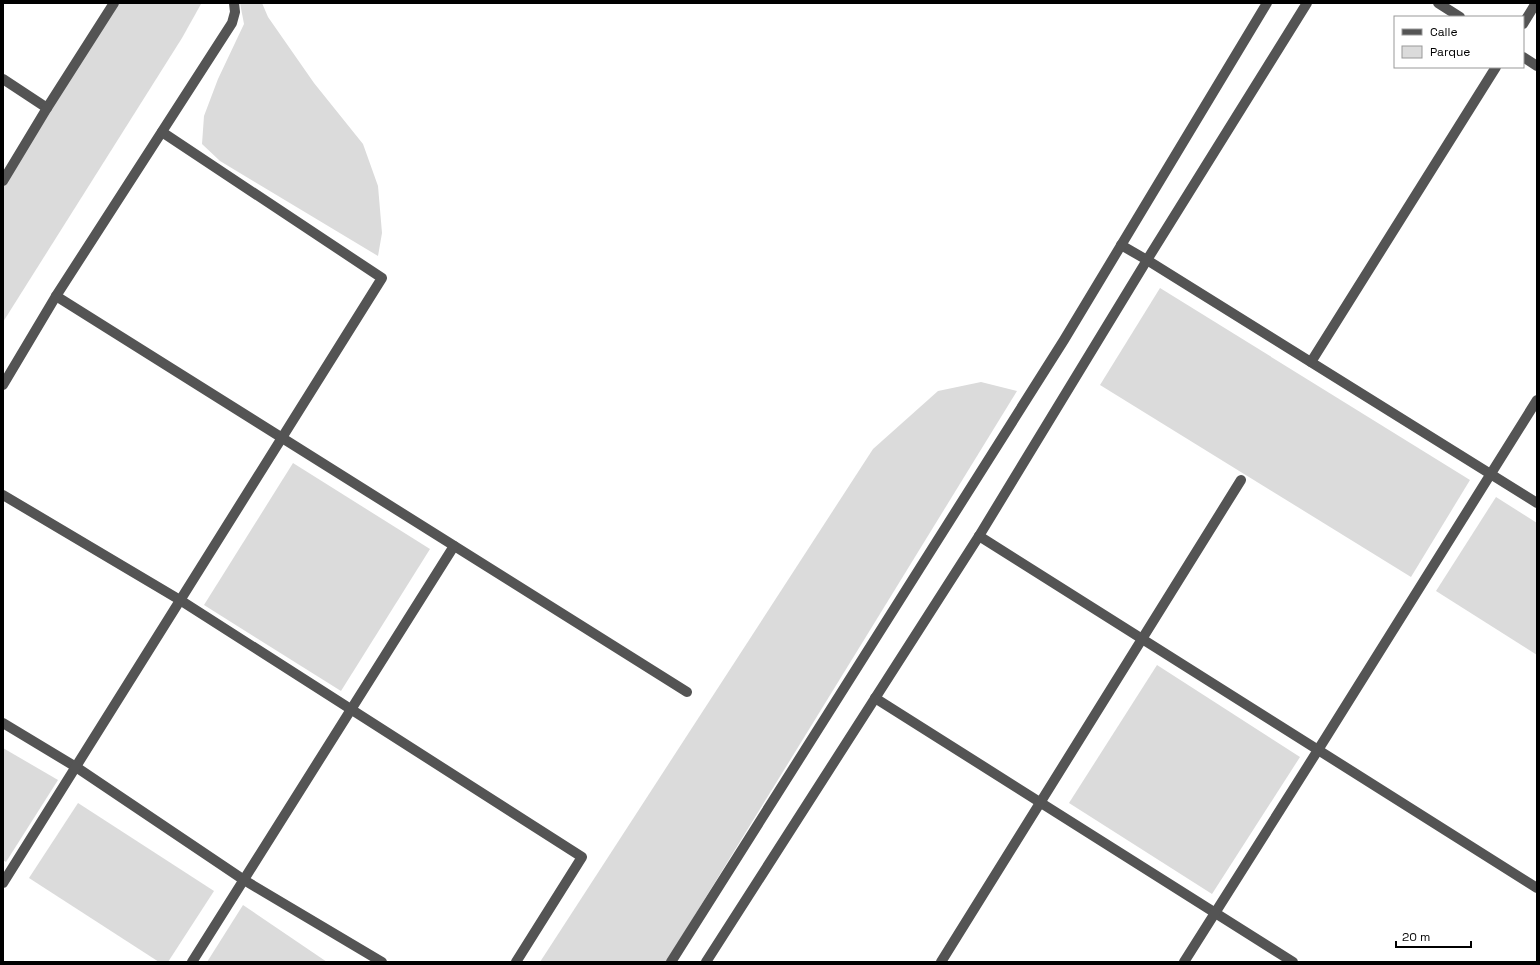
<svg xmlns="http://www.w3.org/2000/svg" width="1540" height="965" font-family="'Space Grotesk',sans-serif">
<rect width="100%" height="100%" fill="#fff"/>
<!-- green -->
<g fill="#dbdbdb">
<polygon points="117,3 201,3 201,4 182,38 3,322 3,186"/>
<polygon points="240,3 262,3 268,17 314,83 363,144 378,186 382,233 378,256 220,161 202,144 204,116 218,79 244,24"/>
<polygon points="1160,288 1470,480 1411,577 1100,385"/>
<polygon points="981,382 1017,391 666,962 540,962 873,449 938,391"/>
<polygon points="293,463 430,549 341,691 204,605"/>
<polygon points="1496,497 1537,523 1537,655 1436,591"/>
<polygon points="1157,665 1300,757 1212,894 1069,803"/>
<polygon points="3,748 58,780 6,862 3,860"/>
<polygon points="78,803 214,891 168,962 159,962 29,878"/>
<polygon points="243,905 327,962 207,962"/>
</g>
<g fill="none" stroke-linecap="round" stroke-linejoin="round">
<!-- minor -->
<g stroke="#545454" stroke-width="10">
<polyline points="1438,3 1460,17"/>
<polyline points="1523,24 1536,3"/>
<polyline points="1523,57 1537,66"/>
<polyline points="3,79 47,108"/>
<polyline points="3,181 47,108 114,3"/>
<polyline points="1121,245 1147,260 1537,503"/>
<polyline points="56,296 687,692"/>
<polyline points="1311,362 1496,67"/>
<polyline points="3,385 56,296 232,23 235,12 234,3"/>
<polyline points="3,495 180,600 582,857 516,962"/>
<polyline points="979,536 1537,888"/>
<polyline points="875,698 1293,962"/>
<polyline points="3,723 76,767 244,880 382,962"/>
<polyline points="3,883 382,278 162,132"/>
<polyline points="192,962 454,546"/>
<polyline points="671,962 1064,340 1267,3"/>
<polyline points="706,962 979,536 1147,260 1307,3"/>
<polyline points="941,962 1241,480"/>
<polyline points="1184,962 1318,750 1537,400"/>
</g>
</g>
<!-- border -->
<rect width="1540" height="965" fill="none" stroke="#000000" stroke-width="8"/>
<!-- legend -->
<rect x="1394" y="16" width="130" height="52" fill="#ffffff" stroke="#999999"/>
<rect x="1402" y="29" width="20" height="6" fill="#545454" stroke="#999999"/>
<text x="1430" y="36" font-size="12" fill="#000000">Calle</text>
<rect x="1402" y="46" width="20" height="12" fill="#dbdbdb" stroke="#999999"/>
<text x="1430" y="56" font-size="12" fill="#000000">Parque</text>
<!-- scale -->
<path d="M1396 941v6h75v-6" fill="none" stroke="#000000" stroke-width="2"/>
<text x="1402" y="941" font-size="12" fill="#000000" stroke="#ffffff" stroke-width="3" paint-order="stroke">20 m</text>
</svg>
